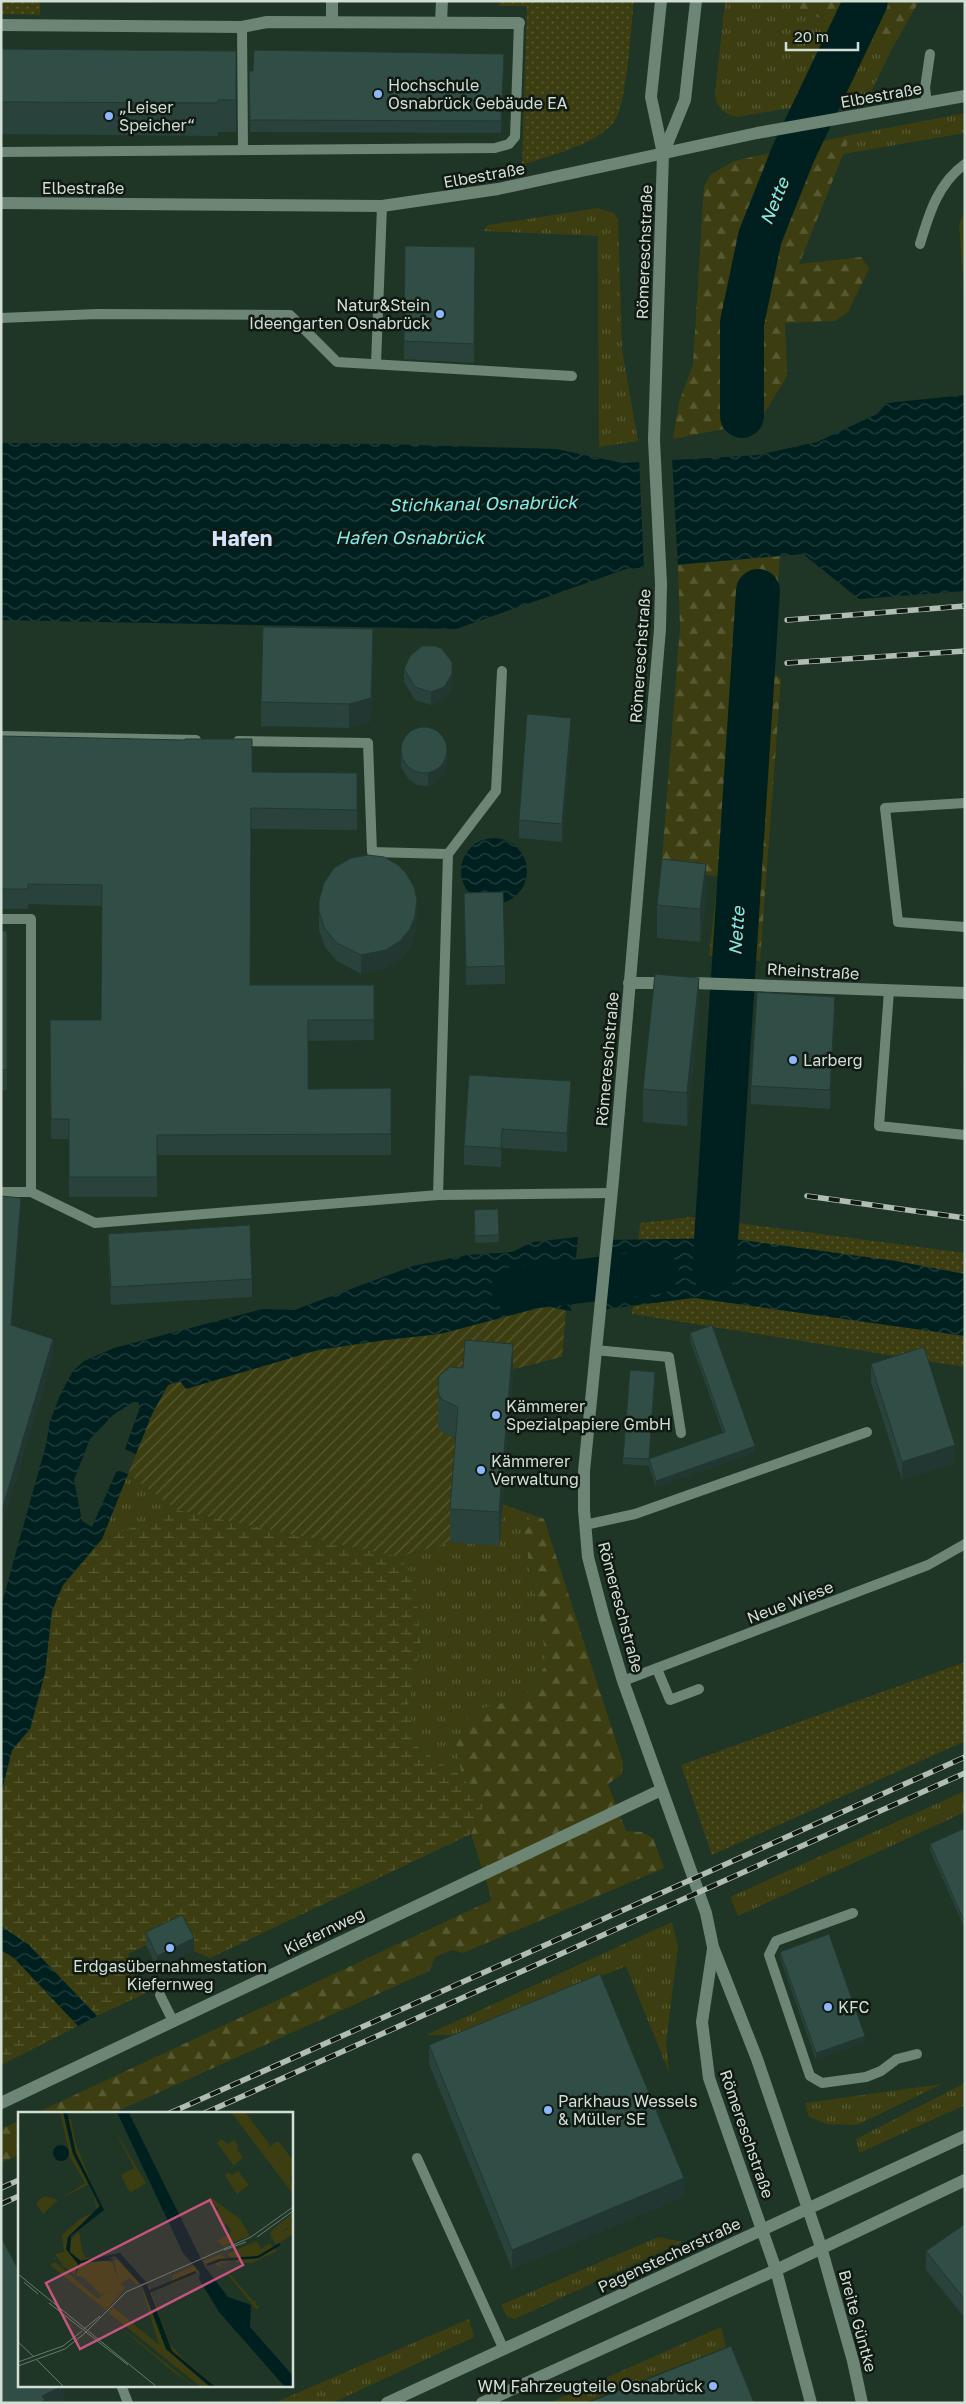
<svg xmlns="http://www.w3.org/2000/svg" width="966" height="2404" font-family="'Golos Text',sans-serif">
<defs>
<pattern id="grass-tufts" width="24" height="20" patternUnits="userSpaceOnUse" patternTransform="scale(1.25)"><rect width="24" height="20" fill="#3c3e11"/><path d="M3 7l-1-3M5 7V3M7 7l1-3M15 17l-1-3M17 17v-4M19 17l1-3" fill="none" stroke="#575933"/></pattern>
<pattern id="forest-firs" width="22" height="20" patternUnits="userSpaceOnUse" patternTransform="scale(1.25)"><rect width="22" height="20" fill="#3c3e11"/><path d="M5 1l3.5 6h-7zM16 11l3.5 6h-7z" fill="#575933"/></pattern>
<pattern id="wetland-marsh" width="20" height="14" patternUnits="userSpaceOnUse" patternTransform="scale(1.25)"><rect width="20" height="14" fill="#3c3e11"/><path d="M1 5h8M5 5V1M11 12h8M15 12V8" fill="none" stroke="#575933"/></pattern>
<pattern id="park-dots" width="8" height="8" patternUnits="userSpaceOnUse" patternTransform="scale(1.25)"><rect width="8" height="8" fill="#3c3e11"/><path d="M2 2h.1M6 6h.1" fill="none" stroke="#575933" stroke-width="1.8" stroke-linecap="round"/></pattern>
<pattern id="garden-furrows" width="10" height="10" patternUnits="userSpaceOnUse" patternTransform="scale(1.25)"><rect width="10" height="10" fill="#3c3e11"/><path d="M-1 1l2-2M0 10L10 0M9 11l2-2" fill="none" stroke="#575933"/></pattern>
<pattern id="water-waves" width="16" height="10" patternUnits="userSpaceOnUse" patternTransform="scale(1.25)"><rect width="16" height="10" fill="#002020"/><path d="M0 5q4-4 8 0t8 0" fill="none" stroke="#244040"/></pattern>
</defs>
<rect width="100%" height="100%" fill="#1f3526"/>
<!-- grass -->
<g fill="url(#grass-tufts)">
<path d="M 725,1 L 802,1 L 799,9 L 892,49 L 870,94 L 737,117 C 722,113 717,108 715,93 Z"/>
<polygon points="965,113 965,133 843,154 851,135"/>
<polygon points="598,208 614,213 618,220 622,350 638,441 599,447 598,236 483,231 488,225"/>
<polygon points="128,1474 177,1510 102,1539"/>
<polygon points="503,1504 532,1515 523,1528 547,1663 526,1696 471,1712 456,1744 462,1776 419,1750 408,1707 421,1646 415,1581 400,1557 450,1542 499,1545"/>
<polygon points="965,1791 965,1812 738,1916 730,1897"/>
<polygon points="672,1922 678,1947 666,2042 669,2072 626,1966 454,2035 426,2035"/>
<polygon points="965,2083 965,2105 859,2153 856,2139"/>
<polygon points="942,2084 857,2125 827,2124 809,2117 805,2103"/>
<polygon points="658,2237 682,2242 515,2319 507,2317 501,2305"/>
<polygon points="469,2319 474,2337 332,2403 274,2403"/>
<polygon points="721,2327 726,2347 584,2403 549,2403"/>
</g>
<!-- forest -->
<g fill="url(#forest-firs)">
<polygon points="802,1 919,1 892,49 799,9"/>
<polygon points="851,135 799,264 861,257 869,269 848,312 835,321 785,323 787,376 759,422 673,439 679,402 693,365 704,186 710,175 734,161"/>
<polygon points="965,212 965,304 959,224"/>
<polygon points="780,556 771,672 781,679 760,961 709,956 718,876 661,872 680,627 678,565"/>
<polygon points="532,1515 544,1519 623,1763 622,1774 608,1784 626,1831 641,1832 653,1838 664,1868 463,1953 452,1950 435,1957 429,1971 113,2113 36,2113 492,1900 471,1834 482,1806 462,1776 456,1744 471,1712 526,1696 547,1663 523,1528"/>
<polygon points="19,2121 19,2155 1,2163 1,2129"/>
</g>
<!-- wetland -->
<g fill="url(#wetland-marsh)">
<polygon points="177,1510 400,1557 415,1581 421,1646 408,1707 419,1750 462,1776 483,1806 471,1834 210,1958 194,1951 182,1928 128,1954 146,1993 97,2016 29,1945 1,1926 1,1794 12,1750 30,1729 45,1673 51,1611 63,1585 102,1539"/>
<polygon points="1,1950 15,1959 78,2026 1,2065"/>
</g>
<!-- park -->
<g fill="url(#park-dots)">
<polygon points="1,1 40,1 40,15 1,14"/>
<path d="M 499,1 L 634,1 C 631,25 627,106 614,122 C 597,144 549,156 522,165 L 527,6 L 499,6 Z"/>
<polygon points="692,1217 965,1253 965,1367 632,1314 640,1223"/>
<polygon points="965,1662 965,1741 712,1855 681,1765"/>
</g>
<!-- garden -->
<polygon fill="url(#garden-furrows)" points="546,1306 566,1311 562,1357 510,1370 459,1436 450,1542 400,1557 177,1510 128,1474 152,1414 168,1385 318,1350 385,1340 440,1334"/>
<!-- water -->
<g fill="url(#water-waves)">
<polygon points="965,395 965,591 859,599 803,554 626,569 456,629 1,620 1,443 382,444 556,449 622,463 758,455 817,442 877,414 887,403"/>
<circle cx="494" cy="871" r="33"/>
<polygon points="578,1237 571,1311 546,1306 440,1334 385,1340 318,1350 186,1389 180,1381 168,1385 152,1414 136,1454 125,1449 140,1407 138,1402 133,1402 113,1415 90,1439 74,1480 82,1521 92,1527 117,1470 128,1474 102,1539 63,1585 52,1611 45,1673 30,1729 12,1750 1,1794 1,1606 46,1445 50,1421 61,1393 73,1371 84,1361 114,1348 263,1309 294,1310 413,1266 467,1255 512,1252 533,1242"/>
<polygon points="727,1238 896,1261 965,1274 965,1336 694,1298 599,1310 607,1240"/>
<polygon points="1,1926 29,1945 97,2016 78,2026 15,1959 1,1950"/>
</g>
<!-- pier -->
<polygon fill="#1f3526" points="672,457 678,567 644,570 639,459"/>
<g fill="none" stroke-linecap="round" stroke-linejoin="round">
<!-- river -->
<g stroke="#002020" stroke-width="44">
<polyline points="742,416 742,323 760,237 793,154 866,1"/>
<polyline points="714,1271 758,591"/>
<polyline points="513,1289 657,1272"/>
</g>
<!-- service -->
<g stroke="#6d8574" stroke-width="10">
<polyline points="242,27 243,150"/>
<polyline points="927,103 925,88 930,54"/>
<polyline points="1,152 495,148 509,144 515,137 519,23"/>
<path d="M 920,244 C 929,214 938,183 965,164"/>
<polyline points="1,318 97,314 290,315 337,362 572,376"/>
<polyline points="376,364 382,206"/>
<polyline points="1,736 196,740"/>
<polyline points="238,741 368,743 372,852 448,854 438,1195"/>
<polyline points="965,803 885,808 898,922 965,927"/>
<polyline points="448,854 496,791 502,671"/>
<polyline points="1,919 31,919 31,1192"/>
<polyline points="889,991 879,1126 965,1135"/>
<polyline points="1,1192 31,1192 95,1223 438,1195 612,1193"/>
<polyline points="595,1350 669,1357 681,1433"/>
<polyline points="585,1525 635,1514 867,1432"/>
<polyline points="657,1669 670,1700 699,1689"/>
<polyline points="623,1681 928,1565 965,1544"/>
<polyline points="853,1913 776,1941 769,1955 810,2076 822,2083 866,2077 881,2071 897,2059 917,2054"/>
<polyline points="160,1995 173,2021"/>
<polyline points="417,2158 504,2350"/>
<polyline points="121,2385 128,2403"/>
</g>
<!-- minor -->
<g stroke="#6d8574" stroke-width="12">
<polyline points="332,22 332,1"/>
<polyline points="441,22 442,1"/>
<polyline points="1,25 242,27 267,22 519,23"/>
<polyline points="1,203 382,206 498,189 757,133 965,96"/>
<polyline points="629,983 694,983 965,993"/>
<polyline points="1,2103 661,1790"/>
</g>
<!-- tertiary -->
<g stroke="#6d8574" stroke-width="12">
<polyline points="821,2247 853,2361 862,2403"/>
<polyline points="776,2270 811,2403"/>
</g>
<!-- secondary -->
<g stroke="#6d8574" stroke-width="12">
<polyline points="661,1 651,97 663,154 654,440 661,584 660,629 613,1180 584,1471 584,1510 588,1557 604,1618 623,1681 706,1913 713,1947 757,2059 821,2247"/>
<polyline points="663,154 685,100 696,1"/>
<polyline points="713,1949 702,2022 709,2078 776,2270"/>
<polyline points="387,2403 965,2136"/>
<polyline points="482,2403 776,2270 965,2180"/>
</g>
<defs>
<g id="rail">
<polyline points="787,620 965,606"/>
<polyline points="787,663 965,651"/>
<polyline points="807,1196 965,1218"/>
<polyline points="170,2113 965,1757"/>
<polyline points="205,2113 965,1773"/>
<polyline points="1,2188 19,2180"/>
<polyline points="1,2204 19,2196"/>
</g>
</defs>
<!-- rail casing -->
<use href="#rail" stroke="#afbdb2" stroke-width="5.5"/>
<!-- rail -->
<use href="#rail" stroke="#101a13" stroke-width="4" stroke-dasharray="11" stroke-linecap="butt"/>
</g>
<!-- wall -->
<g fill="#29433c">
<polygon points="40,1 150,1 150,3"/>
<polygon points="1,49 236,51 236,132 218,132 218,136 1,134"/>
<polygon points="504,66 501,133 250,132 249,71"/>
<polygon points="405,246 475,247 474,363 404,359"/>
<polygon points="373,653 371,721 349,728 261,726 261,702"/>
<polygon points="404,669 452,687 444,700 431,705 415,700 404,682"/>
<polygon points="1,736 252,772 357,773 357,830 251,829 250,985 374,985 374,1040 308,1041 308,1089 391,1088 391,1155 157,1155 157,1197 69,1197 69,1139 51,1139 50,1020 101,1020 102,906 28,904 28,909 1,909"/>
<polygon points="571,736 562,842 519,838 519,820"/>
<polygon points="401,755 447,761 445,774 435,783 428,786 417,785 409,780 401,767"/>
<polygon points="464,893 505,966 505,984 466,985"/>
<polygon points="706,897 700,942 657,938 657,905"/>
<polygon points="319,900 417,918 415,934 410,947 400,960 386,968 361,974 337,961 325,947 319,930"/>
<rect x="1" y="931" width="6" height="159"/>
<polygon points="699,1011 687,1126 643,1122 643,1089"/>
<polygon points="835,1015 830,1109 751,1104 751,1086"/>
<polygon points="965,1036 965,1086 963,1085 963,1062"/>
<polygon points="571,1100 567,1152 502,1148 501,1167 464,1165 464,1146"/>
<polygon points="498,1209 499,1242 475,1243 474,1210"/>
<polygon points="108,1234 252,1279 252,1297 111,1305 108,1252"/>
<polygon points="690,1333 755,1452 656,1487 649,1466 623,1464 623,1458 655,1378 649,1459 723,1433 690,1340"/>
<polygon points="871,1364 955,1463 902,1480 871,1382"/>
<polygon points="513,1377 499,1546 450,1542 450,1509 456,1439 441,1432 438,1425 438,1392"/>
<polygon points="965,1828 965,1929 930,1850 930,1844"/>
<polygon points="146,1932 194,1951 157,1968 146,1945"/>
<polygon points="780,1952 865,2042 816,2060 780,1958"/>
<polygon points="429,2045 684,2197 512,2269 429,2064"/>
<polygon points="965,2224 965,2318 926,2270 926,2251"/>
</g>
<!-- shaded-wall -->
<g fill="#223731">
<polygon points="504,54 504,66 501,133 501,121"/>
<polygon points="373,629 371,721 349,728 349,704"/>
<polygon points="452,674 452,687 444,700 431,705 431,692"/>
<polygon points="571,718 571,736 562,842 562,824"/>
<polygon points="447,748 447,761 445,774 435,783 428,786 428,773"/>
<polygon points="706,864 706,897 700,942 700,909"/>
<polygon points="417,900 417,918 415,934 410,947 400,960 386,968 361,974 361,955"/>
<polygon points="699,978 699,1011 687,1126 687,1093"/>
<polygon points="835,997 835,1015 830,1109 830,1090"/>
<polygon points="571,1081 571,1100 567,1152 567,1133"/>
<polygon points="502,1129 502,1148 501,1167 501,1148"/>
<polygon points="21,1198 21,1217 11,1344 11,1325"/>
<polygon points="53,1339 53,1358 1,1532 1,1513"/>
<polygon points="513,1344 513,1377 499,1546 499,1512"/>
<polygon points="955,1445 955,1463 902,1480 902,1462"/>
<polygon points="755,1446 755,1452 656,1487 656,1481"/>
<polygon points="194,1938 194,1951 157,1968 157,1956"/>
<polygon points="865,2036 865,2042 816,2060 816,2053"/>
<polygon points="684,2178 684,2197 512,2269 512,2250"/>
<polygon points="61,2385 64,2385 64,2403 40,2403 42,2396"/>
</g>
<!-- building -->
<g fill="#304e46" stroke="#223731">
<polygon points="1,49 236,51 236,100 218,100 218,103 1,102"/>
<polygon points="254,50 504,54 501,121 250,120 249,71 253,71"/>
<polygon points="405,246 475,247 474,344 404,341"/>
<polygon points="263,627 373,629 371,698 349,704 261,702"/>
<polygon points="422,646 435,646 441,648 452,662 452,674 444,687 431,692 415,687 404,669 410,656"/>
<polygon points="527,714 571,718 562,824 519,820"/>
<circle cx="424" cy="750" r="23"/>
<polygon points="1,736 185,740 185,739 252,739 252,772 357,773 357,810 251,808 250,985 374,985 374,1020 308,1020 308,1089 391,1088 391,1134 157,1135 157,1177 69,1177 69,1119 51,1119 50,1020 101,1020 102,885 28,884 28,889 1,889"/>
<polygon points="368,855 384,857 398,865 406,873 414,887 417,900 415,916 410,929 400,941 386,950 361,955 337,943 325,929 319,912 319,900 324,883 334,868 351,858"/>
<polygon points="662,859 706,864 700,909 657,905"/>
<polygon points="503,892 505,966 466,967 464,893"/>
<rect x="1" y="931" width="6" height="139"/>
<polygon points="655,974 699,978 687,1093 643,1089"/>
<polygon points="757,992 835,997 830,1090 751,1086"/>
<polygon points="965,1036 965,1062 963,1062"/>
<polygon points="469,1075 571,1081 567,1133 502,1129 501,1148 464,1146"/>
<polygon points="1,1196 21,1198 11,1325 53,1339 1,1513"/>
<polygon points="498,1209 499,1235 475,1236 474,1210"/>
<polygon points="250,1225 252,1279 111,1287 108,1234"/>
<polygon points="712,1325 755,1446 656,1481 649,1459 725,1432 690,1333"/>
<polygon points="465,1340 513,1344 499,1512 450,1509 458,1407 441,1399 438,1392 439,1376 450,1367 463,1368"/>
<polygon points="924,1347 955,1445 902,1462 871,1364"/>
<polygon points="630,1370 655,1372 649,1459 623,1458"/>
<polygon points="965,1828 965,1923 930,1844"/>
<polygon points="182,1915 194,1938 157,1956 146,1932"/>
<polygon points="829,1934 865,2036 816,2053 780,1952"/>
<polygon points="600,1974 684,2178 512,2250 429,2045"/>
<polygon points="965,2224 965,2300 926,2251"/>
<polygon points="1,2237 19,2271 19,2385 61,2385 60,2387 42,2396 45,2400 40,2403 1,2403"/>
<polygon points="731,2346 754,2403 587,2403"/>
</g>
<!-- markers -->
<g fill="#8db9fc" stroke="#101a13" stroke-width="2">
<circle cx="378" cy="94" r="5"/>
<circle cx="109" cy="116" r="5"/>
<circle cx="440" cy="314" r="5"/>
<circle cx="793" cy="1060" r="5"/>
<circle cx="496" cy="1415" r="5"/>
<circle cx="481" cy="1470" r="5"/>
<circle cx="170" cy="1948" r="5"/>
<circle cx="828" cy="2007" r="5"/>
<circle cx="548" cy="2110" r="5"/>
<circle cx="713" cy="2386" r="5"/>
</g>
<g text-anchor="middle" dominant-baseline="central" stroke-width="5" stroke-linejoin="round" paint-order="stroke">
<!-- poi labels -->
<g font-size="16" fill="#d2dfd5" stroke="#101a13" text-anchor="start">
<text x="388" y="85">Hochschule<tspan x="388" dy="18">Osnabrück Gebäude EA</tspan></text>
<text x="119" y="107">„Leiser<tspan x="119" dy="18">Speicher“</tspan></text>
<text x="430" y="305" text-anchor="end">Natur&amp;Stein<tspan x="430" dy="18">Ideengarten Osnabrück</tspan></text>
<text x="803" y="1060">Larberg</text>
<text x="506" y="1406">Kämmerer<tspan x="506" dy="18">Spezialpapiere GmbH</tspan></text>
<text x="491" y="1461">Kämmerer<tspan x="491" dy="18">Verwaltung</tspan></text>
<text x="170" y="1966" text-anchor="middle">Erdgasübernahmestation<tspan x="170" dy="18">Kiefernweg</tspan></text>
<text x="838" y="2007">KFC</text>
<text x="558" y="2101">Parkhaus Wessels<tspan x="558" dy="18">&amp; Müller SE</tspan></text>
<text x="703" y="2386" text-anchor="end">WM Fahrzeugteile Osnabrück</text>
</g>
<!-- street labels -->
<g font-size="16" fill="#d2dfd5" stroke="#101a13">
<text transform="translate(881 95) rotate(-10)">Elbestraße</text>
<text transform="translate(484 175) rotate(-10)">Elbestraße</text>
<text x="83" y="188">Elbestraße</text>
<text transform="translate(644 252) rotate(-88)">Römereschstraße</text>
<text transform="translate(640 656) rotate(-86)">Römereschstraße</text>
<text transform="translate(813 971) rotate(3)">Rheinstraße</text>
<text transform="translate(607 1059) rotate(-85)">Römereschstraße</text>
<text transform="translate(790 1602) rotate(-21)">Neue Wiese</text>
<text transform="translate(621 1607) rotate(75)">Römereschstraße</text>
<text transform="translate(324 1931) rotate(-26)">Kiefernweg</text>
<text transform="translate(747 2134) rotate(71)">Römereschstraße</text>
<text transform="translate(669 2255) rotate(-25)">Pagenstecherstraße</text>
<text transform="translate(858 2321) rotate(75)">Breite Güntke</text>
</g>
<!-- water labels -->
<g font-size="18" font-style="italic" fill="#84ebeb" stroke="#101a13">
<text transform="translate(774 201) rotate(-68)">Nette</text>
<text transform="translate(483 503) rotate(-1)">Stichkanal Osnabrück</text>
<text x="410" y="537">Hafen Osnabrück</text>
<text transform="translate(736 931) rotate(-86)">Nette</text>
</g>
<!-- district labels -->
<g font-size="21" font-weight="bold" fill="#d3e4fe" stroke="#101a13">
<text x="242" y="538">Hafen</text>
</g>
</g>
<!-- overview -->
<g transform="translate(18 2112)">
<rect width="275" height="275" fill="#1f3526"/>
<path d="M 50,7 L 53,7 L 58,33 L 74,71 L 58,41 ZM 203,27 L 210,32 L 216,28 L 220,33 L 219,38 L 225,45 L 216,54 L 199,31 ZM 260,29 L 275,48 L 275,62 L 270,67 L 250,36 ZM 220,59 L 231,73 L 219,82 L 207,64 L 210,60 L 214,63 ZM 275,101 L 272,114 L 253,126 L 252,120 ZM 234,131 L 239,141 L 219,143 L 219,150 L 209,142 ZM 100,169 L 107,176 L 98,183 L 87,181 L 87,177 ZM 88,203 L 128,235 L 177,275 L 154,259 Z" fill="#3c3e11"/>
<path d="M 96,17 L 128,71 L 112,81 L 103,63 L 116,56 ZM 74,79 L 81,96 L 50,125 L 48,137 L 44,148 L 45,154 L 37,142 L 46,140 L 44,123 L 62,107 L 79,98 ZM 26,84 L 40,88 L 25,102 L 18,91 ZM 275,107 L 275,122 L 258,133 L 253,124 L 270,117 ZM 239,129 L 243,137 L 252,131 L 259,139 L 234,151 L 219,150 L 219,142 L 238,141 L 234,131 ZM 203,142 L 212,150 L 202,151 L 204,156 L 197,152 L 189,154 L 185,149 ZM 37,150 L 80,187 L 89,179 L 98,183 L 107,177 L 88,198 L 32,153 ZM 177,153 L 181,160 L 153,173 L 155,163 ZM 211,161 L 236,190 L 239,187 L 237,192 L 241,195 L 243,192 L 239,198 L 210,163 L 201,166 Z" fill="#3c3e11"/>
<path d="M 71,108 L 61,119 L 64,139 L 68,146 L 83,144 L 60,149 L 52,140 L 51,130 ZM 48,137 L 60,152 L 57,163 L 45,154 L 44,144 ZM 86,147 L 95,152 L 100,169 L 83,183 L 65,165 L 58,164 L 62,151 Z" fill="#3c3e11"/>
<path d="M 42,0 L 45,0 L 55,42 L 71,72 L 40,88 L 67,71 L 52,45 ZM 213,0 L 227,0 L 252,33 L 250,35 L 272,64 L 275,82 ZM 192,85 L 222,107 L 232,124 L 205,134 L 199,129 L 213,120 L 209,112 L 205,114 L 198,100 L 202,94 L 198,96 L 195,90 L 192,91 ZM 131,174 L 152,232 L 166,248 L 199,275 L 183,275 L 90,200 L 95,195 L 141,233 L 124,176 Z" fill="#3c3e11"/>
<path d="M 103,147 L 122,170 L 122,172 L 119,173 L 111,166 L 103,172 L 100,169 L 96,148 Z" fill="#3c3e11"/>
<path d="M 45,0 L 49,0 L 58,41 L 86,98 L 53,124 L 52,140 L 63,149 L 102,141 L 128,170 L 122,172 L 97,144 L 91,146 L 96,148 L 62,151 L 57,163 L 60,152 L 48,137 L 50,125 L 82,94 L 55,42 ZM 99,0 L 111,1 L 187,155 L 210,185 L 233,193 L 232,215 L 275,264 L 275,275 L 267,275 L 201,200 L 181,167 L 182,161 L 165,141 ZM35 41a8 8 0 1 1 16 0a8 8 0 1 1-16 0ZM 129,172 L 154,239 L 198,275 L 192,275 L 148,237 L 124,174 Z" fill="#002020"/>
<path fill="none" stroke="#002020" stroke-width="2.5" d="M 189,153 L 202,148 L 240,145 L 262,132M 130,180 L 178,160"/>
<path fill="none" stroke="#67796c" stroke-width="1" d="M 239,125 L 275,99M 206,138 L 228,130M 0,162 L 139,275M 6,170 L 20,182M 31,191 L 110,253M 66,217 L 82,204M 67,221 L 108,180 L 233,125 L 275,95M 0,230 L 15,244M 19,248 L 46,275M 0,250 L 45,234 L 64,219M 0,254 L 47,237 L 67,221"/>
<path fill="#c75480" fill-opacity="0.15" stroke="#c75480" stroke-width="2.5" d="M 192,88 L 225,153 L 62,237 L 28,171 Z"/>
<rect width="275" height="275" fill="none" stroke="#d2dfd5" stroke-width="2.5"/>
</g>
<!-- border -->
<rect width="966" height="2404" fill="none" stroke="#d2dfd5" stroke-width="5"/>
<!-- scale -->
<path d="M786 42v8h72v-8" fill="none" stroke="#d2dfd5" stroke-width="2.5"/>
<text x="794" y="42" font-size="15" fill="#d2dfd5" stroke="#101a13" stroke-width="4" paint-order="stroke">20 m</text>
</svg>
